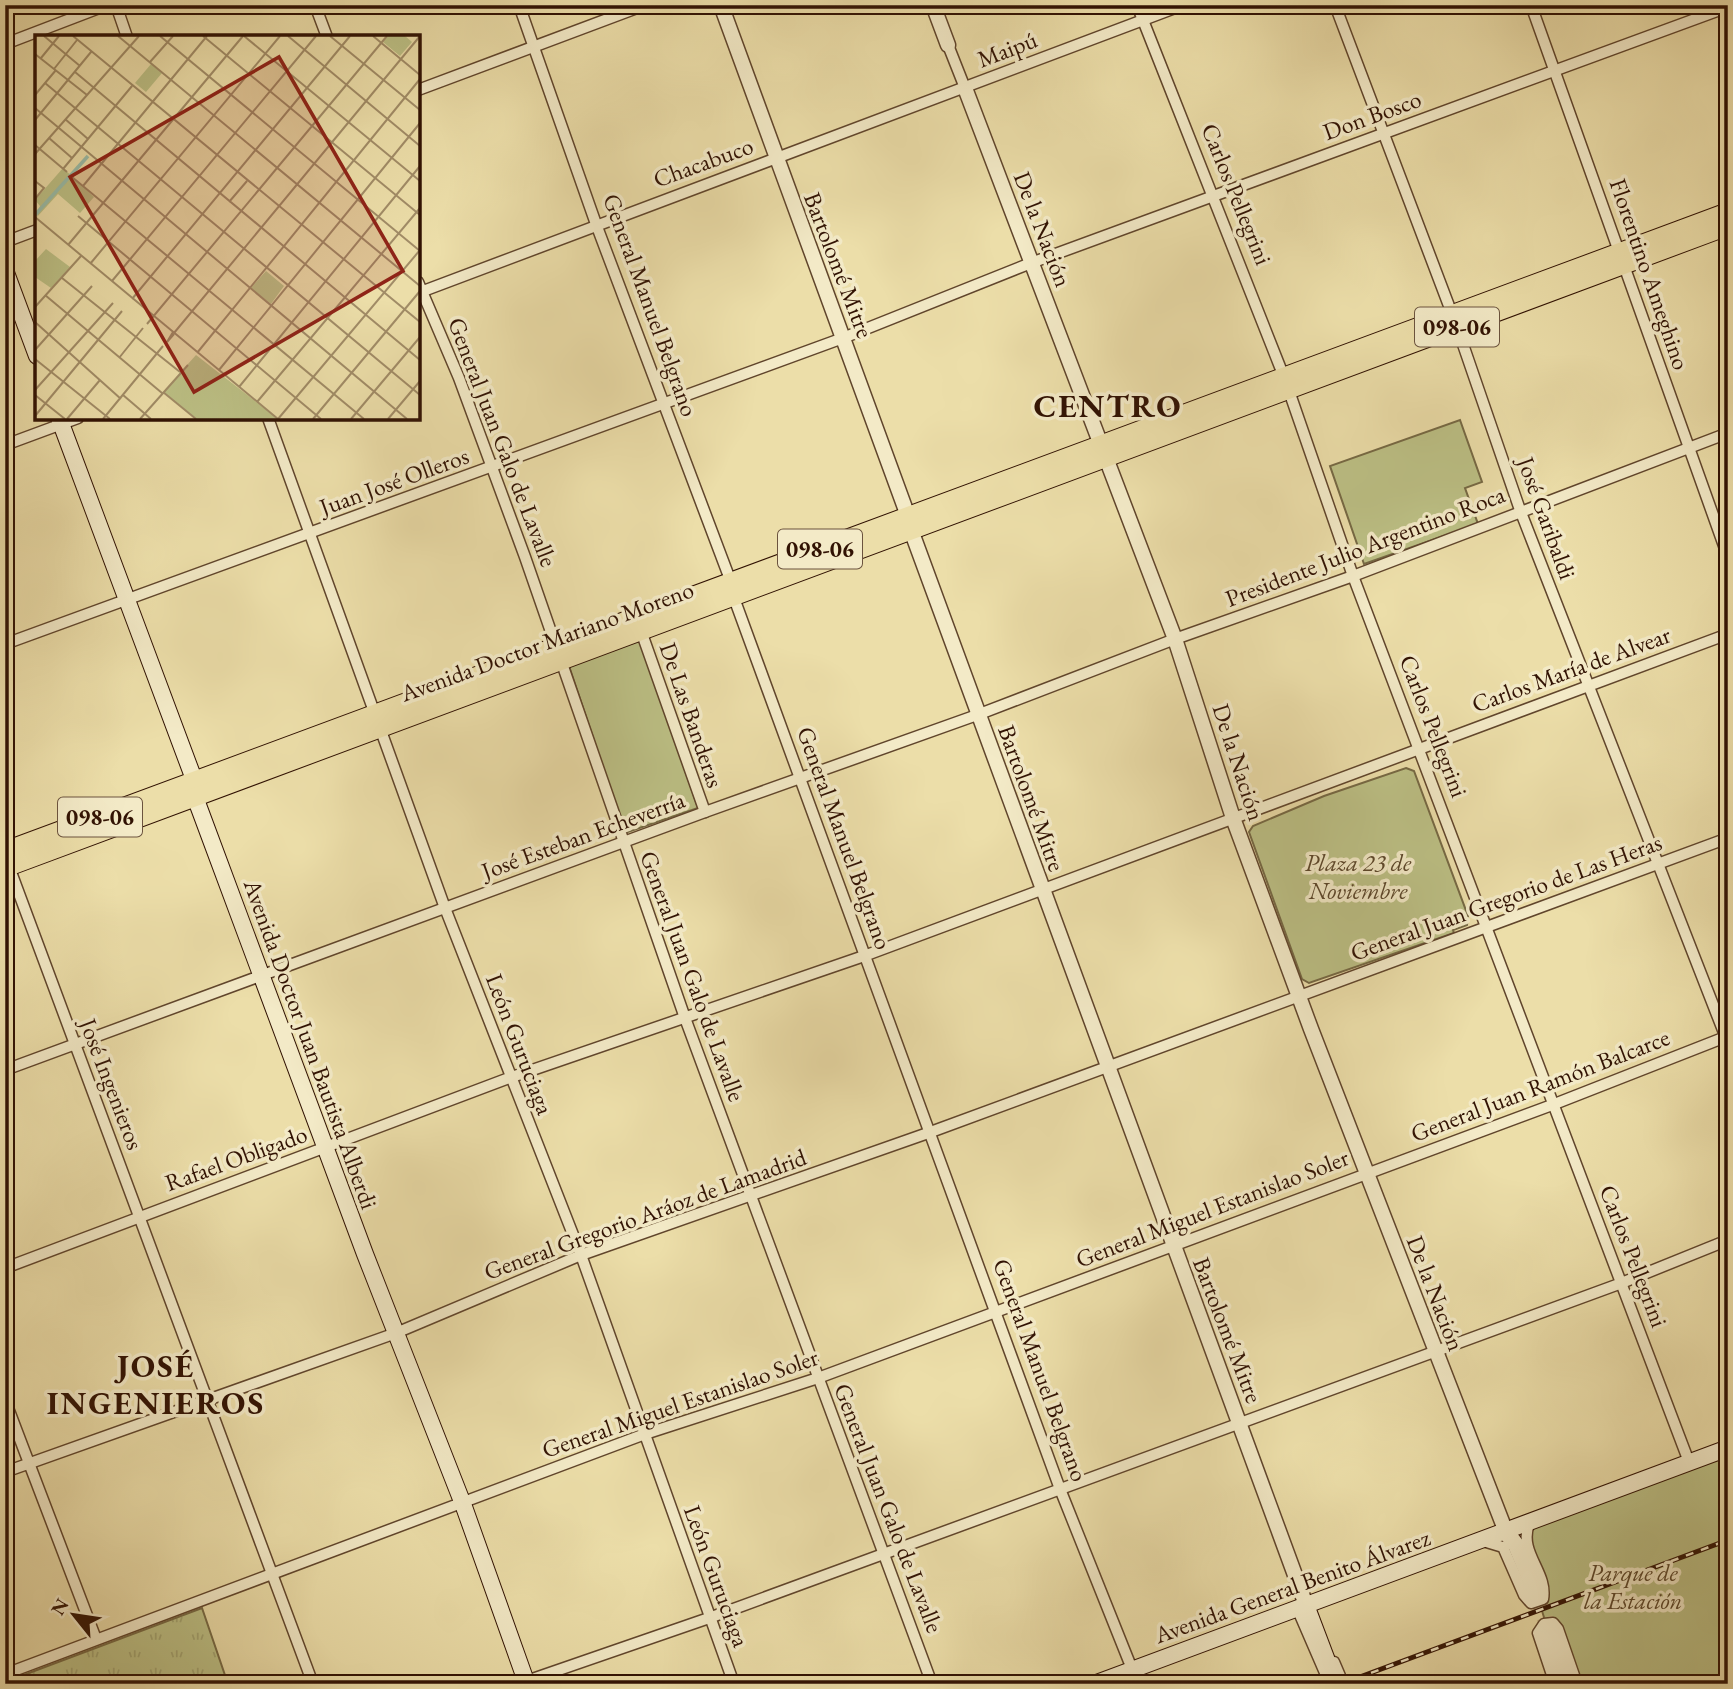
<svg xmlns="http://www.w3.org/2000/svg" width="1733" height="1689" font-family="'EB Garamond',serif">
<defs>
<pattern id="grass-tufts" width="24" height="20" patternUnits="userSpaceOnUse" patternTransform="scale(1.75)"><rect width="24" height="20" fill="#bcc085"/><path d="M3 7l-1-3M5 7V3M7 7l1-3M15 17l-1-3M17 17v-4M19 17l1-3" fill="none" stroke="#a2a471"/></pattern>
</defs>
<rect width="100%" height="100%" fill="#ecdea9"/>
<filter id="stains"><feTurbulence type="fractalNoise" baseFrequency=".00286" numOctaves="4"/><feColorMatrix values="0 0 0 0 .2 0 0 0 0 .09 0 0 0 0 .02 0 0 0 .5 -.17"/></filter>
<radialGradient id="worn" r=".72"><stop offset=".6" stop-color="#630" stop-opacity="0"/><stop offset="1" stop-color="#630" stop-opacity=".3"/></radialGradient>
<!-- grass -->
<polygon fill="url(#grass-tufts)" stroke="#766944" stroke-width="2" points="202,1608 228,1684 5,1684 5,1682"/>
<!-- park -->
<g fill="#bcc085" stroke="#766944" stroke-width="2">
<polygon points="1460,420 1482,482 1465,488 1478,524 1364,564 1330,466"/>
<polygon points="640,638 698,808 625,833 568,663"/>
<polygon points="1406,768 1414,771 1468,916 1467,925 1453,930 1454,933 1309,983 1302,979 1249,832 1253,826 1324,796"/>
<polygon points="1728,1448 1728,1684 1565,1684 1537,1595 1506,1532"/>
</g>
<g fill="none" stroke-linecap="round" stroke-linejoin="round">
<!-- secondary-tunnel -->
<polyline stroke="#d0bf90" stroke-width="16" stroke-dasharray="16 8" stroke-linecap="butt" points="1537,1595 1549,1631"/>
<defs>
<g id="minor">
<polyline points="116,5 127,37"/>
<polyline points="315,5 327,37"/>
<polyline points="519,5 596,224 731,582"/>
<polyline points="1137,5 1284,377"/>
<polyline points="1335,5 1457,327 1520,510 1728,1043"/>
<polyline points="1531,5 1728,557"/>
<polyline points="5,44 107,5"/>
<polyline points="948,45 965,88"/>
<polyline points="418,90 645,5"/>
<polyline points="5,242 37,230"/>
<polyline points="418,282 459,378 525,557 685,1018 932,1684"/>
<polyline points="418,293 1183,5"/>
<polyline points="1289,391 1353,576 1689,1462"/>
<polyline points="268,418 445,908 581,1255 734,1684"/>
<polyline points="5,445 78,418"/>
<polyline points="734,598 1060,1489 1138,1684"/>
<polyline points="641,631 705,812"/>
<polyline points="5,644 843,338 1031,263 1728,7"/>
<polyline points="8,864 313,1684"/>
<polyline points="5,1070 705,812 977,715 1175,639 1353,576 1728,433"/>
<polyline points="5,1268 509,1078 864,956 1728,634"/>
<polyline points="5,1400 96,1639"/>
<polyline points="5,1472 396,1333 581,1255 928,1133 1728,838"/>
<path d="M 1483,1541 L 1503,1547 L 1524,1595 L 1531,1603 L 1543,1599 C 1548,1572 1518,1553 1529,1524"/>
<polyline points="1297,1608 1329,1682 1340,1676 1334,1662"/>
<polyline points="8,1673 645,1434 818,1378 1552,1105 1728,1036"/>
<polyline points="518,1684 709,1618 1619,1284 1728,1240"/>
<polyline points="1555,1684 1538,1633 1544,1624 1553,1623 1558,1629 1577,1684"/>
</g>
<g id="tertiary">
<polyline points="721,5 908,516 911,530 1306,1605"/>
<polyline points="933,5 948,45"/>
<polyline points="965,88 1175,639 1233,818 1311,1029 1506,1532"/>
</g>
<g id="secondary">
<polyline points="5,270 37,356"/>
<polyline points="59,418 195,782 195,797 365,1254 463,1504 527,1684"/>
<polyline points="1506,1532 1516,1545 1537,1595"/>
<polyline points="1306,1605 1331,1671"/>
<polyline points="1549,1631 1565,1684"/>
<polyline points="1094,1684 1728,1448"/>
</g>
<g id="primary">
<polyline points="5,851 1728,212"/>
<polyline points="5,868 1728,226"/>
</g>
</defs>
<!-- minor casing -->
<use href="#minor" stroke="#60452c" stroke-width="13"/>
<!-- tertiary casing -->
<use href="#tertiary" stroke="#60452c" stroke-width="17"/>
<!-- secondary casing -->
<use href="#secondary" stroke="#311203" stroke-width="18"/>
<!-- primary casing -->
<use href="#primary" stroke="#311203" stroke-width="20"/>
<!-- minor -->
<use href="#minor" stroke="#f3eac7" stroke-width="10"/>
<!-- tertiary -->
<use href="#tertiary" stroke="#f3eac7" stroke-width="14"/>
<!-- secondary -->
<use href="#secondary" stroke="#f3eac7" stroke-width="16"/>
<!-- primary -->
<use href="#primary" stroke="#ecdea9" stroke-width="18"/>
<defs>
<polyline id="rail" points="1341,1684 1728,1540"/>
</defs>
<!-- rail casing -->
<use href="#rail" stroke="#311203" stroke-width="5"/>
<!-- rail -->
<use href="#rail" stroke="#f3eac7" stroke-width="2.5" stroke-dasharray="8" stroke-linecap="butt"/>
</g>
<g text-anchor="middle" dominant-baseline="central" stroke-width="7" stroke-linejoin="round" paint-order="stroke">
<!-- shield labels -->
<g fill="#f3eac7" stroke="#6b533e" stroke-width="2">
<rect x="1415" y="307.5" width="84" height="39" rx="5"/>
<rect x="778" y="529.5" width="84" height="39" rx="5"/>
<rect x="58" y="797.5" width="84" height="39" rx="5"/>
</g>
<g font-size="23" font-weight="bold" fill="#311203">
<text x="1457" y="327">098-06</text>
<text x="820" y="549">098-06</text>
<text x="100" y="817">098-06</text>
</g>
<!-- street labels -->
<g font-size="24" fill="#311203" stroke="#f3eac7">
<text transform="translate(1007 49) rotate(-21)">Maipú</text>
<text transform="translate(1372 115) rotate(-20)">Don Bosco</text>
<text transform="translate(703 162) rotate(-20)">Chacabuco</text>
<text transform="translate(1237 194) rotate(68)">Carlos Pellegrini</text>
<text transform="translate(1043 229) rotate(69)">De la Nación</text>
<text transform="translate(839 265) rotate(69)">Bartolomé Mitre</text>
<text transform="translate(1650 274) rotate(71)">Florentino Ameghino</text>
<text transform="translate(651 305) rotate(70)">General Manuel Belgrano</text>
<text transform="translate(503 442) rotate(69)">General Juan Galo de Lavalle</text>
<text transform="translate(394 481) rotate(-20)">Juan José Olleros</text>
<text transform="translate(1547 518) rotate(70)">José Garibaldi</text>
<text transform="translate(1365 546) rotate(-21)">Presidente Julio Argentino Roca</text>
<text transform="translate(547 641) rotate(-20)">Avenida Doctor Mariano Moreno</text>
<text transform="translate(1571 669) rotate(-20)">Carlos María de Alvear</text>
<text transform="translate(692 715) rotate(71)">De Las Banderas</text>
<text transform="translate(1434 726) rotate(69)">Carlos Pellegrini</text>
<text transform="translate(1239 762) rotate(72)">De la Nación</text>
<text transform="translate(1032 798) rotate(70)">Bartolomé Mitre</text>
<text transform="translate(583 835) rotate(-20)">José Esteban Echeverría</text>
<text transform="translate(845 838) rotate(70)">General Manuel Belgrano</text>
<text transform="translate(1506 897) rotate(-20)">General Juan Gregorio de Las Heras</text>
<text transform="translate(693 976) rotate(70)">General Juan Galo de Lavalle</text>
<text transform="translate(311 1044) rotate(70)">Avenida Doctor Juan Bautista Alberdi</text>
<text transform="translate(520 1044) rotate(69)">León Guruciaga</text>
<text transform="translate(112 1084) rotate(69)">José Ingenieros</text>
<text transform="translate(1540 1085) rotate(-21)">General Juan Ramón Balcarce</text>
<text transform="translate(236 1158) rotate(-20)">Rafael Obligado</text>
<text transform="translate(1212 1208) rotate(-21)">General Miguel Estanislao Soler</text>
<text transform="translate(645 1214) rotate(-20)">General Gregorio Aráoz de Lamadrid</text>
<text transform="translate(1634 1256) rotate(69)">Carlos Pellegrini</text>
<text transform="translate(1436 1293) rotate(69)">De la Nación</text>
<text transform="translate(1228 1330) rotate(69)">Bartolomé Mitre</text>
<text transform="translate(1041 1370) rotate(70)">General Manuel Belgrano</text>
<text transform="translate(680 1403) rotate(-19)">General Miguel Estanislao Soler</text>
<text transform="translate(889 1508) rotate(69)">General Juan Galo de Lavalle</text>
<text transform="translate(717 1576) rotate(70)">León Guruciaga</text>
<text transform="translate(1292 1586) rotate(-20)">Avenida General Benito Álvarez</text>
</g>
<!-- park labels -->
<g font-size="24" font-style="italic" fill="#5b462a" stroke="#f3eac7">
<text x="1358" y="862">Plaza 23 de<tspan x="1358" dy="28">Noviembre</tspan></text>
<text x="1633" y="1572">Parque de<tspan x="1633" dy="28">la Estación</tspan></text>
</g>
<!-- district labels -->
<g font-size="32" font-weight="bold" letter-spacing="2" fill="#311203" stroke="#f3eac7">
<text x="1108" y="406">CENTRO</text>
<text x="156" y="1366">JOSÉ<tspan x="156" dy="37">INGENIEROS</tspan></text>
</g>
</g>
<!-- overview -->
<g transform="translate(35 35)">
<rect width="385" height="385" fill="#ecdea9"/>
<path d="M 28,133 L 59,162 L 45,178 L 23,159 L 2,182 L 5,171 L 0,165 ZM 11,214 L 35,232 L 16,253 L 0,242 L 0,226 Z" fill="#bcc085"/>
<path d="M 353,1 L 370,1 L 377,7 L 365,21 L 348,7 ZM 116,29 L 127,38 L 111,57 L 100,48 ZM 231,236 L 249,251 L 236,269 L 216,253 ZM 161,320 L 243,384 L 161,384 L 128,357 Z" fill="#bcc085"/>
<path fill="none" stroke="#99bca8" stroke-width="3.5" d="M 0,180 L 53,121"/>
<path fill="none" stroke="#a18c67" stroke-width="2" d="M 9,1 L 45,31M 38,1 L 385,287M 83,1 L 385,251M 125,1 L 385,216M 168,1 L 385,180M 209,1 L 385,146M 253,1 L 385,111M 295,1 L 385,75M 338,1 L 385,40M 0,19 L 52,60M 6,23 L 24,1M 115,27 L 138,1M 19,34 L 42,5M 40,37 L 385,325M 10,48 L 385,360M 0,60 L 21,35M 0,73 L 372,384M 30,84 L 53,104M 0,85 L 56,17M 14,103 L 37,123M 0,110 L 32,137M 0,119 L 104,1M 28,134 L 97,51M 37,142 L 329,384M 0,146 L 9,153 L 0,164M 48,151 L 172,1M 194,167 L 212,146M 43,181 L 286,384M 0,182 L 243,384M 33,210 L 208,1M 55,229 L 245,1M 27,243 L 145,337M 77,246 L 281,1M 10,260 L 127,358M 97,264 L 315,1M 0,272 L 46,221M 0,287 L 86,364M 112,289 L 352,1M 138,297 L 132,307 L 139,299M 139,298 L 385,1M 0,315 L 57,251M 162,318 L 385,44M 84,323 L 108,293M 0,324 L 75,384M 184,335 L 385,88M 204,352 L 385,131M 0,355 L 78,268M 128,357 L 161,384M 0,360 L 30,384M 88,360 L 116,384M 222,367 L 385,173M 0,381 L 87,276M 32,384 L 65,345M 68,384 L 128,311M 105,384 L 153,330M 243,384 L 385,215M 278,384 L 385,256M 316,384 L 385,302M 353,384 L 385,346"/>
<path fill="#8f2418" fill-opacity="0.15" stroke="#8f2418" stroke-width="3.5" d="M 244,22 L 368,236 L 159,357 L 35,142 Z"/>
<rect width="385" height="385" fill="none" stroke="#311203" stroke-width="3.5"/>
</g>
<!-- margin -->
<rect width="1733" height="1689" fill="none" stroke="#ecdea9" stroke-width="28"/>
<rect x="7" y="7" width="1719" height="1675" fill="none" stroke="#311203" stroke-width="3.5"/>
<rect x="14" y="14" width="1705" height="1661" fill="none" stroke="#311203" stroke-width="2"/>
<!-- north arrow -->
<g transform="translate(74 1615) rotate(300)" stroke="#f3eac7" stroke-width="5" paint-order="stroke">
<path d="M0-5L12 26L0 18L-12 26Z" fill="#311203"/>
<text y="-10" font-size="19" font-weight="bold" text-anchor="middle" fill="#311203">N</text>
</g>
<rect width="100%" height="100%" filter="url(#stains)"/>
<rect width="100%" height="100%" fill="url(#worn)"/>
</svg>
